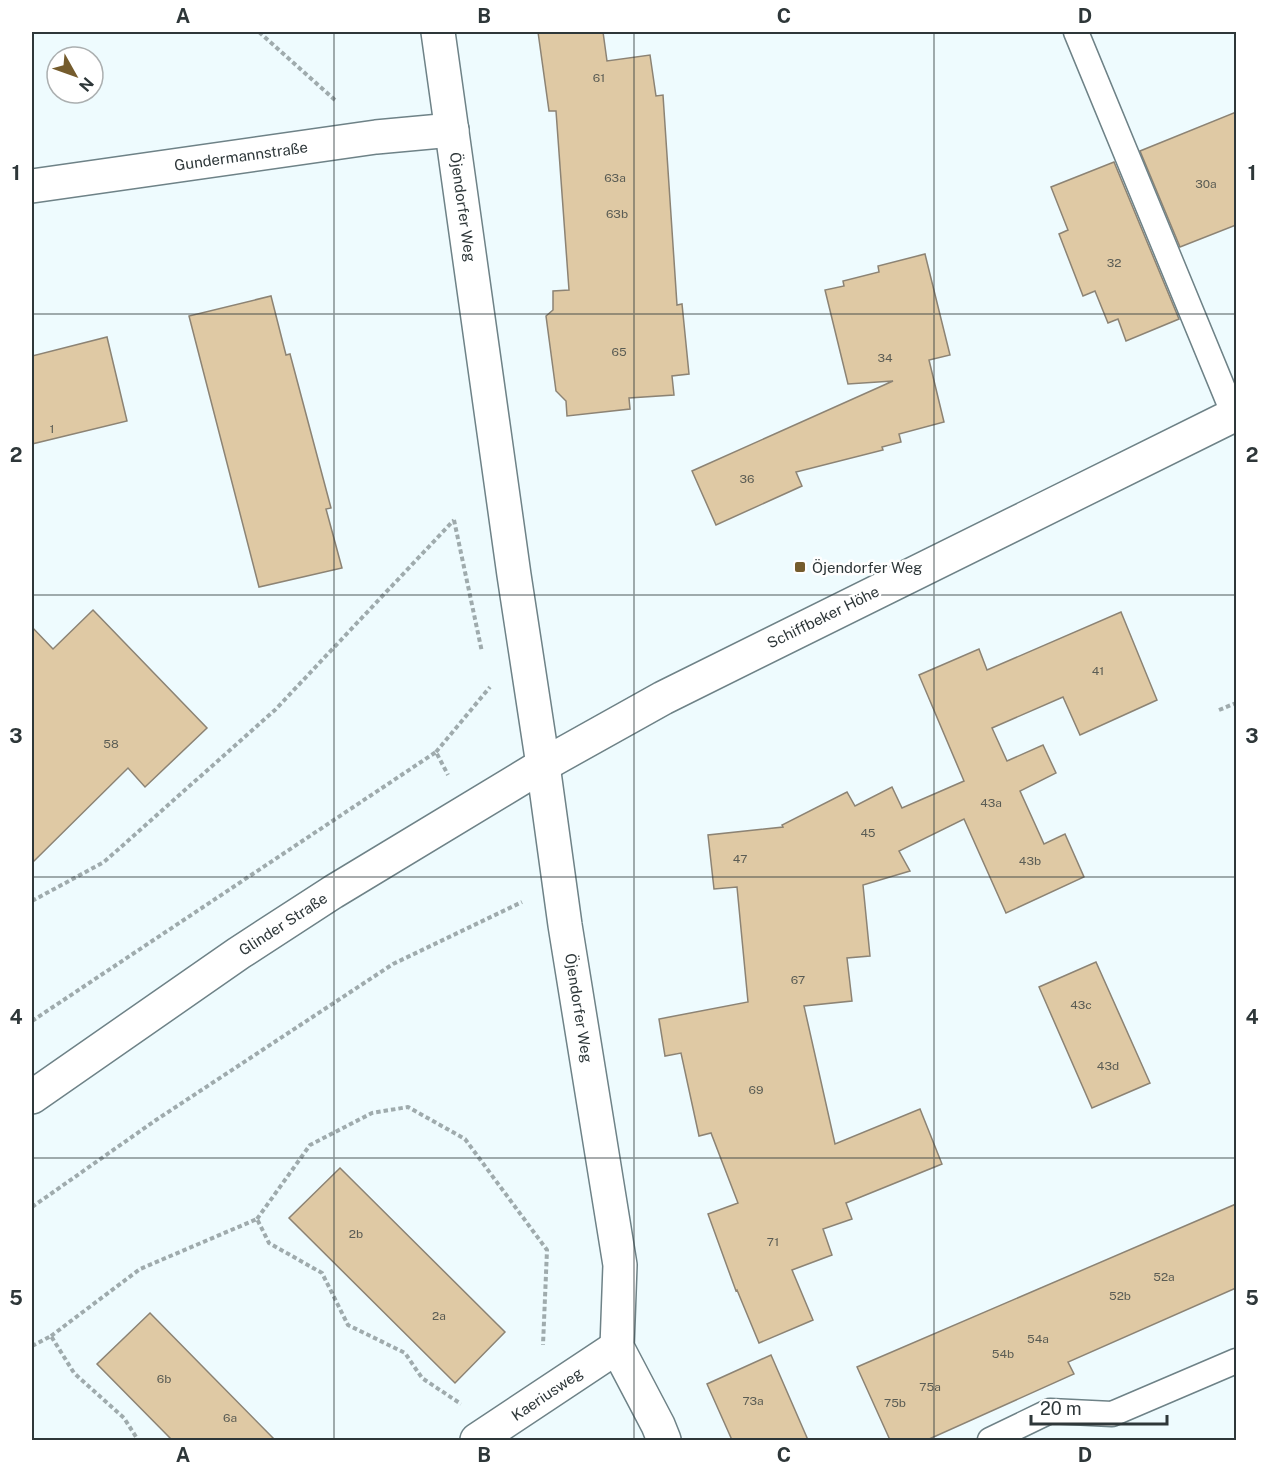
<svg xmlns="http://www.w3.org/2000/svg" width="1268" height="1472" font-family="'Public Sans',sans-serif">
<rect width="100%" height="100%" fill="#eefbfe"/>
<!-- building -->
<g fill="#dfc9a4" stroke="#8c8374" stroke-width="1.5">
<polygon points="538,32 603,32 607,61 650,55 656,96 663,95 677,305 682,304 689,374 672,376 674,395 629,398 630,409 567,416 566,401 556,391 546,316 553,310 553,291 569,290 556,111 549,111"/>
<polygon points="1236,112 1236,225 1180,247 1140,151"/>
<polygon points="1114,162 1179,319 1126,341 1118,319 1108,323 1095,291 1083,296 1059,234 1068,230 1051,187"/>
<polygon points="925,254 950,355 929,360 944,422 899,434 901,442 882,447 883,450 796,472 802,486 716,525 692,471 893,381 848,384 825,290 844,286 843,281 879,272 878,266"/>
<polygon points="271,296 286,355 290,354 331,508 326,509 342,568 259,587 189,316"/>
<polygon points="107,337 127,421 32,444 32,356"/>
<polygon points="93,610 207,728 145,787 128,768 32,863 32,627 53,649"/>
<polygon points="1121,612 1157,700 1080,735 1063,697 992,728 1007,761 1043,745 1056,773 1020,791 1044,844 1065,834 1084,877 1006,913 964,819 899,851 910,871 863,885 870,956 847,958 852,1001 804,1006 835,1144 920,1109 942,1164 846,1203 852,1219 823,1229 832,1255 792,1270 813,1320 759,1343 737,1290 736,1291 708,1214 738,1203 711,1133 699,1136 681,1053 665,1056 659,1019 748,1002 737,887 714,889 708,835 783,827 782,825 847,792 855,806 892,787 902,808 964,781 919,675 979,649 987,670"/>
<polygon points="1096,962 1150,1083 1092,1108 1039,987"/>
<polygon points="340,1168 505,1332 455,1383 289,1218"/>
<polygon points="1236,1204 1236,1288 1068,1362 1074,1374 927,1440 890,1440 857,1367"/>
<polygon points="150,1313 206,1370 275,1440 172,1440 97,1364"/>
<polygon points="771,1355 808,1440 732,1440 707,1384"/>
</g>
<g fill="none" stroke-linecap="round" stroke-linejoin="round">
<defs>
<g id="lane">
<polyline points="1076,32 1234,415"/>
<polyline points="990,1440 1050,1411 1112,1414 1236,1361"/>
</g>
<g id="street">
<polyline points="32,186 376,137 452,130"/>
<polyline points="543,765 565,925 620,1265 617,1347 658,1425 664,1440"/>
<polyline points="477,1440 617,1347"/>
</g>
<g id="secondary">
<polyline points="438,32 514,575 543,765"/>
<polyline points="32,1097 239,953 333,892 543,765 663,698 1236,414"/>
</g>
</defs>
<!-- lane casing -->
<use href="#lane" stroke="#6e8287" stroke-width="27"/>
<!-- street casing -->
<use href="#street" stroke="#6e8287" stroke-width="36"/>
<!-- secondary casing -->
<use href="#secondary" stroke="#6e8287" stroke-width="36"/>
<!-- path -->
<g stroke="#9fabad" stroke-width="4" stroke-dasharray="4.5 3" stroke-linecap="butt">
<polyline points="259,32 336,101"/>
<polyline points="454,520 482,652"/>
<polyline points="1219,710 1236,703"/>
<polyline points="436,752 490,687"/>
<polyline points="32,901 104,862 275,710 454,520"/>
<polyline points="32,1021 436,752 448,775"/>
<polyline points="32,1207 156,1120 393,964 522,902"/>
<polyline points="257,1219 310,1145 372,1113 408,1107 465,1139 547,1250 543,1345"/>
<polyline points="51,1336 140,1269 257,1219 269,1243 322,1273 348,1325 405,1353 422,1378 461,1404"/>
<polyline points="32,1346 51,1336 74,1373 124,1418 138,1440"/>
</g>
<!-- lane -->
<use href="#lane" stroke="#fff" stroke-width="24"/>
<!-- street -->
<use href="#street" stroke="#fff" stroke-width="33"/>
<!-- secondary -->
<use href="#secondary" stroke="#fff" stroke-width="33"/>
</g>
<!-- grid -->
<path fill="none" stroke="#2e3739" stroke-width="1.5" stroke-opacity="0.55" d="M 334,32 L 334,1440M 634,32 L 634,1440M 934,32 L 934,1440M 32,314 L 1236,314M 32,595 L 1236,595M 32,877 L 1236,877M 32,1158 L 1236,1158"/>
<!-- markers -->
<rect fill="#755c2d" stroke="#fff" stroke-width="2" x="794" y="561" width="12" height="12" rx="3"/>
<g text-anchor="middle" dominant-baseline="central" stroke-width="5" stroke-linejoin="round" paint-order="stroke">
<!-- number labels -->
<g font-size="12" fill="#5a5c54">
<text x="599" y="78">61</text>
<text x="615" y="178">63a</text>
<text x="1206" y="184">30a</text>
<text x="617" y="214">63b</text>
<text x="1114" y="263">32</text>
<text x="619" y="352">65</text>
<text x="885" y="358">34</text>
<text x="52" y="429">1</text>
<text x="747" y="479">36</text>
<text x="1098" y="671">41</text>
<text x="111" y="744">58</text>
<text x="991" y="803">43a</text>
<text x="868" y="833">45</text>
<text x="740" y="859">47</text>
<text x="1030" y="861">43b</text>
<text x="798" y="980">67</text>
<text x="1081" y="1005">43c</text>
<text x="1108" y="1066">43d</text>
<text x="756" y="1090">69</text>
<text x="356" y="1234">2b</text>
<text x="773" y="1242">71</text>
<text x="1164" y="1277">52a</text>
<text x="1120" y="1296">52b</text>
<text x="439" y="1316">2a</text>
<text x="1038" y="1339">54a</text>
<text x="1003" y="1354">54b</text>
<text x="164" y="1379">6b</text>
<text x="930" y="1387">75a</text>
<text x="753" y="1401">73a</text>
<text x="895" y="1403">75b</text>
<text x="230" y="1418">6a</text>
</g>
<!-- street labels -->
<g font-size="15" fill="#2e3739" stroke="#fff">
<text transform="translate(241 156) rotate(-8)">Gundermannstraße</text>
<text transform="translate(463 207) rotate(82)">Öjendorfer Weg</text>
<text transform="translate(823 617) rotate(-26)">Schiffbeker Höhe</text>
<text transform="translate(283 924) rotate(-33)">Glinder Straße</text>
<text transform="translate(579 1008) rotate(81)">Öjendorfer Weg</text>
<text transform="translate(547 1394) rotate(-34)">Kaeriusweg</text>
</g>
<!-- poi labels -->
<g font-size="15" fill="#2e3739" stroke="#fff" text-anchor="start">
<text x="812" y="567">Öjendorfer Weg</text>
</g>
</g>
<!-- border -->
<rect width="1268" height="1472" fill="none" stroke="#ffffff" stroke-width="66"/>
<!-- north arrow -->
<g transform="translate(75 75) rotate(130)"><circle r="28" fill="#ffffff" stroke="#abafb0" stroke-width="1.5"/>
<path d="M0-4.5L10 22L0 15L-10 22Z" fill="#755c2d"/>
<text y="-9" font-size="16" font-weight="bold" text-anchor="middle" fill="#2e3739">N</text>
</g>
<!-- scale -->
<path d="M1031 1415v9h136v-9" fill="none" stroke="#2e3739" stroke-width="3"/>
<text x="1040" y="1415" font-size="18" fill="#2e3739" stroke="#ffffff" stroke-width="4.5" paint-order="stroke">20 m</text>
<rect x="33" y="33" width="1202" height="1406" fill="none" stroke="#2e3739" stroke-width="2"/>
<g font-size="20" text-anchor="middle" font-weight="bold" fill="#2e3739">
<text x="183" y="23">A</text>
<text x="484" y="23">B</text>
<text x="784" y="23">C</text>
<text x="1085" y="23">D</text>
<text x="16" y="180">1</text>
<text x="1252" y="180">1</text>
<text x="16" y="462">2</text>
<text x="1252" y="462">2</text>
<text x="16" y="743">3</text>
<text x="1252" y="743">3</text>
<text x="16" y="1024">4</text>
<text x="1252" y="1024">4</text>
<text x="16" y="1305">5</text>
<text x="1252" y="1305">5</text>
<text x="183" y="1462">A</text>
<text x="484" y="1462">B</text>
<text x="784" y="1462">C</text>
<text x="1085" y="1462">D</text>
</g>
</svg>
